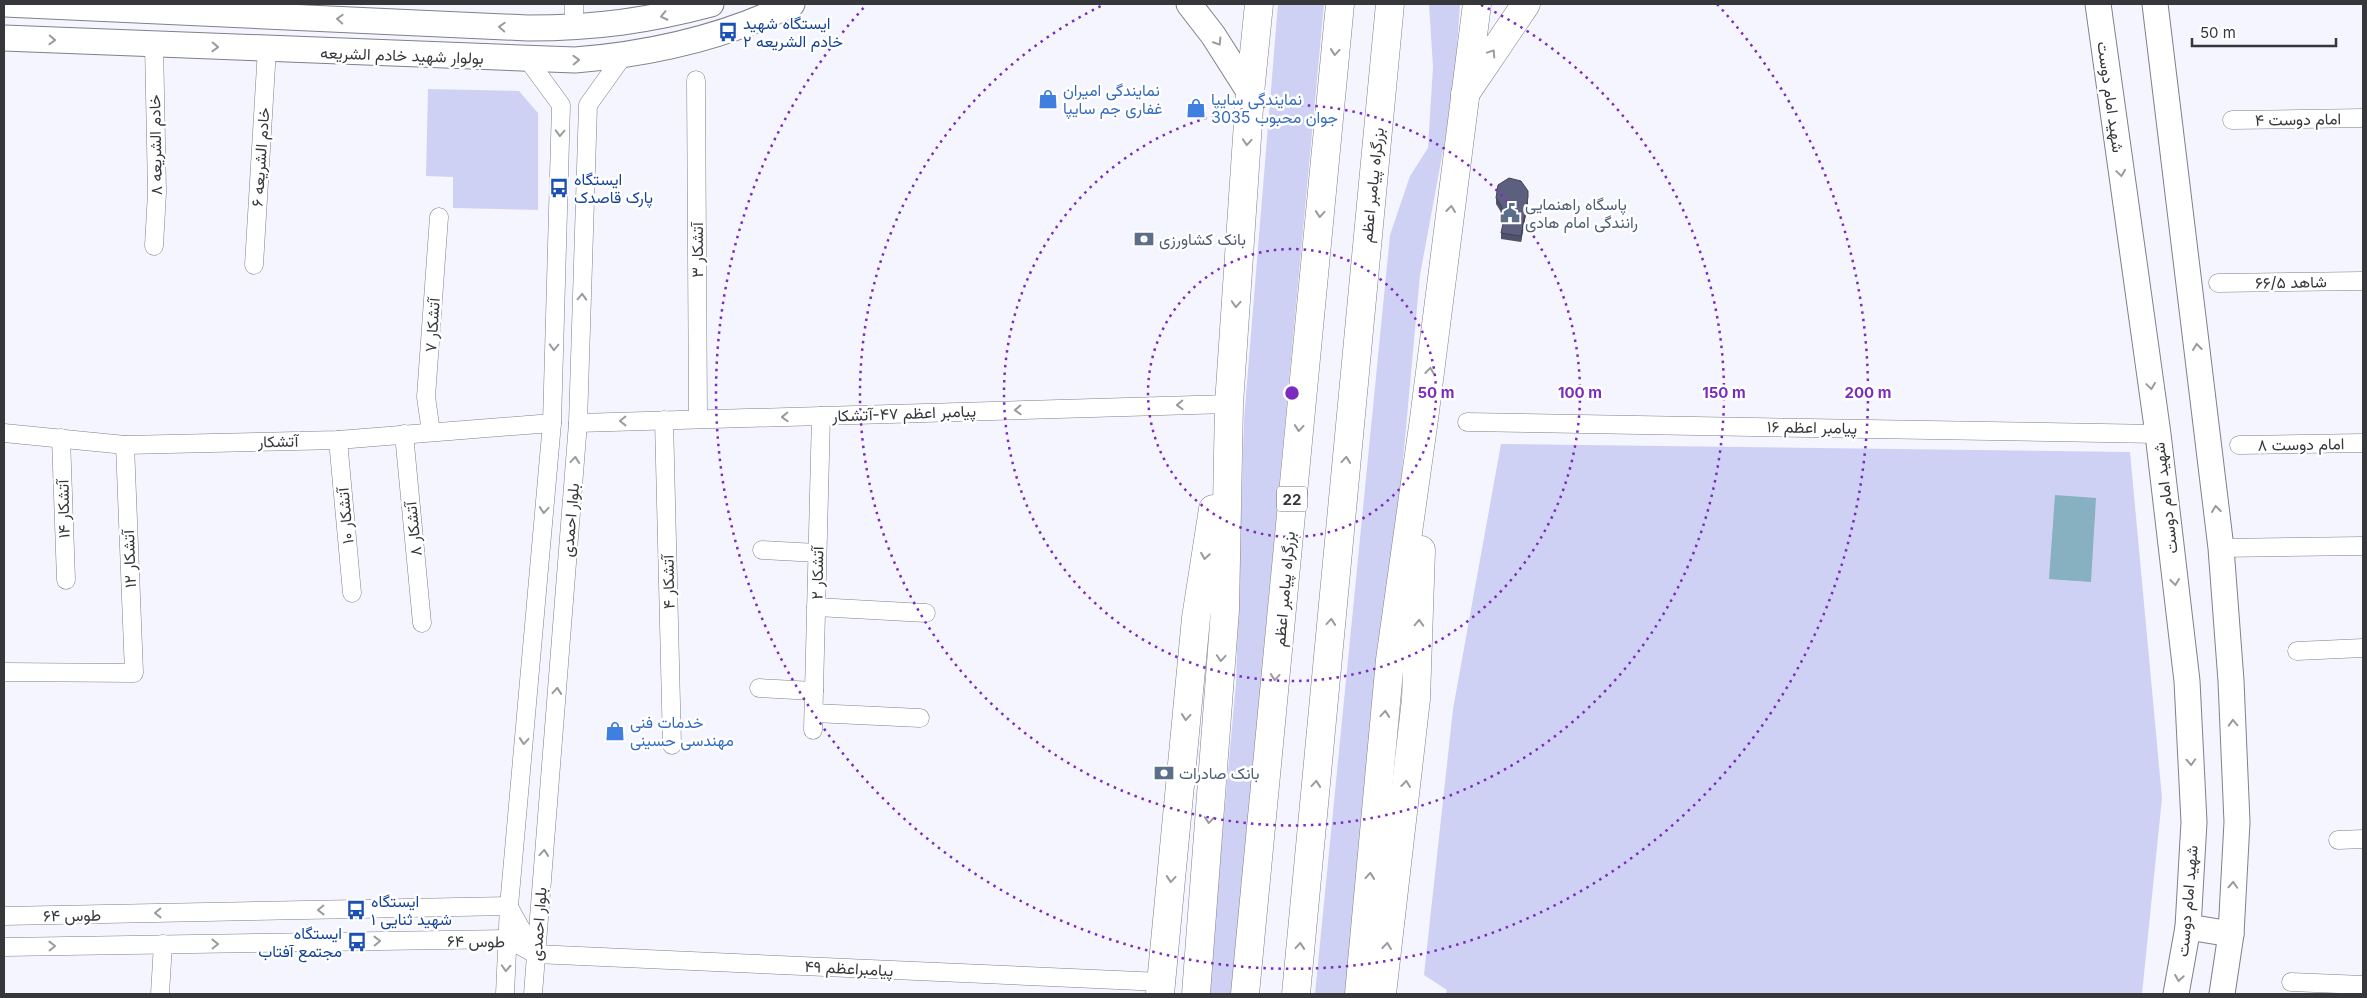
<svg xmlns="http://www.w3.org/2000/svg" width="2367" height="998" font-family="Inter,Vazirmatn,sans-serif">
<rect width="100%" height="100%" fill="#f4f5fe"/>
<!-- green -->
<g fill="#cfd1f4">
<polygon points="1278,4 1324,4 1232,994 1208,994 1236,683 1244,419"/>
<polygon points="1429,4 1460,4 1454,91 1420,275 1354,994 1315,994 1390,235 1410,176 1428,148 1433,67"/>
<polygon points="428,89 519,91 538,113 538,210 453,208 453,177 426,176"/>
<polygon points="1501,444 2130,452 2162,798 2142,994 1446,994 1447,990 1424,975 1453,709"/>
</g>
<!-- water -->
<polygon fill="#87b0c0" points="2055,495 2096,498 2091,582 2049,579"/>
<g fill="none" stroke-linecap="round" stroke-linejoin="round">
<defs>
<g id="street">
<polyline points="574,28 574,4"/>
<polyline points="154,44 157,192 154,246"/>
<polyline points="696,80 698,419"/>
<polyline points="2232,120 2363,118"/>
<polyline points="254,265 267,49"/>
<polyline points="2218,283 2363,281"/>
<polyline points="664,420 672,745"/>
<polyline points="1467,422 2158,434"/>
<polyline points="578,423 1229,404"/>
<polyline points="431,432 426,397 439,217"/>
<polyline points="4,433 125,445 338,440 552,423"/>
<polyline points="404,434 422,623"/>
<polyline points="61,438 66,580"/>
<polyline points="338,440 352,593"/>
<polyline points="2239,445 2363,443"/>
<polyline points="2221,548 2363,546"/>
<polyline points="762,550 817,553"/>
<polyline points="816,607 926,613"/>
<polyline points="2297,651 2363,648"/>
<polyline points="4,672 134,673 125,445"/>
<polyline points="759,688 814,691"/>
<polyline points="814,713 920,718"/>
<polyline points="813,730 821,416"/>
<polyline points="2338,840 2363,839"/>
<polyline points="509,907 535,954"/>
<polyline points="4,916 509,906"/>
<polyline points="4,947 508,939 535,954 1162,982"/>
<polyline points="2291,982 2363,985"/>
<polyline points="160,994 163,944"/>
<polyline points="505,994 509,906 552,423 561,105 528,60"/>
<polyline points="533,994 578,423 588,105 623,56"/>
</g>
<g id="secondary">
<path d="M 5,4 L 528,28 C 595,28 647,21 711,4"/>
<polyline points="1189,4 1213,35 1250,93"/>
<polyline points="2098,4 2158,434 2187,681 2194,822 2188,927 2176,994"/>
<polyline points="2155,4 2221,548 2231,681 2237,822 2231,934 2222,994"/>
<path d="M 4,38 L 575,60 C 651,54 723,38 792,4"/>
<polyline points="2188,927 2231,934"/>
</g>
<polyline id="primary" points="1465,94 1526,4"/>
<g id="highway">
<polyline points="1160,994 1196,618 1213,509"/>
<polyline points="1196,994 1225,610 1229,404 1250,93 1259,4"/>
<polyline points="1245,994 1340,4"/>
<polyline points="1296,994 1390,4"/>
<polyline points="1359,994 1390,660 1424,419 1477,4"/>
<polyline points="1382,994 1416,699 1421,550"/>
</g>
</defs>
<!-- street casing -->
<use href="#street" stroke="#7f808a" stroke-width="19"/>
<!-- secondary casing -->
<use href="#secondary" stroke="#7f808a" stroke-width="27"/>
<!-- primary casing -->
<use href="#primary" stroke="#7f808a" stroke-width="29"/>
<!-- highway casing -->
<use href="#highway" stroke="#7f808a" stroke-width="29"/>
<!-- street -->
<use href="#street" stroke="#fff" stroke-width="18"/>
<!-- secondary -->
<use href="#secondary" stroke="#fff" stroke-width="25"/>
<!-- primary -->
<use href="#primary" stroke="#fff" stroke-width="28"/>
<!-- highway -->
<use href="#highway" stroke="#fff" stroke-width="28"/>
</g>
<!-- wall -->
<polygon fill="#50526c" points="1496,198 1528,203 1521,242 1501,239 1501,233 1504,220 1501,219 1501,212 1496,204"/>
<!-- shaded-wall -->
<polygon fill="#414258" points="1528,197 1528,203 1521,242 1521,236"/>
<!-- building -->
<polygon fill="#5d5f7e" stroke="#414258" points="1509,178 1521,181 1528,191 1528,197 1521,236 1501,233 1505,214 1501,213 1502,207 1496,198 1498,185"/>
<!-- one-way arrows -->
<defs><path id="oneway-chevron" d="M-2-3.5L2.5 0L-2 3.5" fill="none" stroke-width="1.6" stroke-linecap="round" stroke-linejoin="round" transform="scale(1.25)"/></defs>
<g stroke="#9a9b9d">
<use href="#oneway-chevron" transform="translate(664 16) rotate(168)"/>
<use href="#oneway-chevron" transform="translate(340 19) rotate(-177)"/>
<use href="#oneway-chevron" transform="translate(502 27) rotate(-177)"/>
<use href="#oneway-chevron" transform="translate(52 40) rotate(2)"/>
<use href="#oneway-chevron" transform="translate(1218 42) rotate(58)"/>
<use href="#oneway-chevron" transform="translate(215 47) rotate(2)"/>
<use href="#oneway-chevron" transform="translate(1335 52) rotate(95)"/>
<use href="#oneway-chevron" transform="translate(1492 53) rotate(-56)"/>
<use href="#oneway-chevron" transform="translate(576 60) rotate(-2)"/>
<use href="#oneway-chevron" transform="translate(560 133) rotate(92)"/>
<use href="#oneway-chevron" transform="translate(1247 142) rotate(94)"/>
<use href="#oneway-chevron" transform="translate(2121 173) rotate(82)"/>
<use href="#oneway-chevron" transform="translate(1451 209) rotate(-83)"/>
<use href="#oneway-chevron" transform="translate(1320 214) rotate(95)"/>
<use href="#oneway-chevron" transform="translate(582 297) rotate(-88)"/>
<use href="#oneway-chevron" transform="translate(1236 304) rotate(94)"/>
<use href="#oneway-chevron" transform="translate(554 347) rotate(92)"/>
<use href="#oneway-chevron" transform="translate(2197 347) rotate(-97)"/>
<use href="#oneway-chevron" transform="translate(1430 371) rotate(-83)"/>
<use href="#oneway-chevron" transform="translate(2151 386) rotate(82)"/>
<use href="#oneway-chevron" transform="translate(1180 405) rotate(178)"/>
<use href="#oneway-chevron" transform="translate(1018 410) rotate(178)"/>
<use href="#oneway-chevron" transform="translate(785 417) rotate(178)"/>
<use href="#oneway-chevron" transform="translate(623 421) rotate(179)"/>
<use href="#oneway-chevron" transform="translate(1299 428) rotate(95)"/>
<use href="#oneway-chevron" transform="translate(575 460) rotate(-85)"/>
<use href="#oneway-chevron" transform="translate(1346 460) rotate(-85)"/>
<use href="#oneway-chevron" transform="translate(2216 509) rotate(-97)"/>
<use href="#oneway-chevron" transform="translate(544 510) rotate(95)"/>
<use href="#oneway-chevron" transform="translate(1205 556) rotate(99)"/>
<use href="#oneway-chevron" transform="translate(2175 582) rotate(83)"/>
<use href="#oneway-chevron" transform="translate(1331 622) rotate(-85)"/>
<use href="#oneway-chevron" transform="translate(1419 623) rotate(-88)"/>
<use href="#oneway-chevron" transform="translate(1221 658) rotate(94)"/>
<use href="#oneway-chevron" transform="translate(1275 677) rotate(95)"/>
<use href="#oneway-chevron" transform="translate(557 691) rotate(-85)"/>
<use href="#oneway-chevron" transform="translate(1385 714) rotate(-85)"/>
<use href="#oneway-chevron" transform="translate(1186 717) rotate(95)"/>
<use href="#oneway-chevron" transform="translate(2233 723) rotate(-92)"/>
<use href="#oneway-chevron" transform="translate(524 741) rotate(95)"/>
<use href="#oneway-chevron" transform="translate(2191 762) rotate(87)"/>
<use href="#oneway-chevron" transform="translate(1316 784) rotate(-85)"/>
<use href="#oneway-chevron" transform="translate(1406 784) rotate(-83)"/>
<use href="#oneway-chevron" transform="translate(1209 820) rotate(94)"/>
<use href="#oneway-chevron" transform="translate(544 853) rotate(-85)"/>
<use href="#oneway-chevron" transform="translate(1370 876) rotate(-85)"/>
<use href="#oneway-chevron" transform="translate(1171 879) rotate(95)"/>
<use href="#oneway-chevron" transform="translate(2233 885) rotate(-87)"/>
<use href="#oneway-chevron" transform="translate(321 910) rotate(179)"/>
<use href="#oneway-chevron" transform="translate(158 913) rotate(179)"/>
<use href="#oneway-chevron" transform="translate(377 941) rotate(-1)"/>
<use href="#oneway-chevron" transform="translate(215 944) rotate(-1)"/>
<use href="#oneway-chevron" transform="translate(52 946) rotate(-1)"/>
<use href="#oneway-chevron" transform="translate(1300 946) rotate(-85)"/>
<use href="#oneway-chevron" transform="translate(1387 946) rotate(-83)"/>
<use href="#oneway-chevron" transform="translate(506 968) rotate(93)"/>
<use href="#oneway-chevron" transform="translate(2179 978) rotate(99)"/>
</g>
<!-- distance rings -->
<g fill="none" stroke="#7b2cbf" stroke-width="2.5" stroke-dasharray="2.5 5">
<circle cx="1292" cy="393" r="144"/>
<circle cx="1292" cy="393" r="288"/>
<path d="M1481 5A432 432 0 1 1 1103 5"/>
<path d="M1717 4A576 576 0 1 1 867 4"/>
</g>
<!-- icons -->
<defs>
<symbol id="bus-bare" viewBox="-9 -9 18 18"><path d="M-5-6H5V4H4V6H2V4H-2V6H-4V4H-5ZM-3.5-4V0h7V-4ZM-3.5 1.2v1.5H-2V1.2ZM2 1.2v1.5H3.5V1.2Z" fill="#1a4fb4" stroke="#fff" stroke-width="2.5" paint-order="stroke"/></symbol>
<symbol id="shop-bare" viewBox="-9 -9 18 18"><path d="M-5-2.5h2.3a2.7 3.5 0 0 1 5.4 0H5L5.5 6h-11ZM-1.5-2.5h3a1.5 2.3 0 0 0-3 0Z" fill="#3f7fe0" stroke="#fff" stroke-width="2.5" paint-order="stroke"/></symbol>
<symbol id="civic-bare" viewBox="-9 -9 18 18"><path d="M-.6-6.5H3V-4.5H.6V-3L4-1V1h2V6H-6V1h2V-1L-.6-3ZM-1.2 2.5V6h2.4V2.5Z" fill="#5c6f8a" stroke="#fff" stroke-width="2.5" paint-order="stroke"/></symbol>
<symbol id="bank-bare" viewBox="-9 -9 18 18"><path d="M-6-4H6V4H-6ZM0-2.3a2.3 2.3 0 1 0 0 4.6a2.3 2.3 0 1 0 0-4.6Z" fill="#5c6f8a" stroke="#fff" stroke-width="2.5" paint-order="stroke"/></symbol>
</defs>
<g fill-rule="evenodd">
<use href="#bus-bare" x="714" y="18" width="28" height="28"/>
<use href="#shop-bare" x="1034" y="85" width="28" height="28"/>
<use href="#shop-bare" x="1182" y="94" width="28" height="28"/>
<use href="#bus-bare" x="545" y="174" width="28" height="28"/>
<use href="#civic-bare" x="1496" y="199" width="28" height="28"/>
<use href="#bank-bare" x="1130" y="225" width="28" height="28"/>
<use href="#shop-bare" x="601" y="717" width="28" height="28"/>
<use href="#bank-bare" x="1150" y="759" width="28" height="28"/>
<use href="#bus-bare" x="342" y="896" width="28" height="28"/>
<use href="#bus-bare" x="343" y="928" width="28" height="28"/>
</g>
<g text-anchor="middle" dominant-baseline="central" stroke-width="5" stroke-linejoin="round" paint-order="stroke">
<!-- shield labels -->
<rect fill="#fff" stroke="#727376" stroke-width="1" x="1277" y="486.5" width="30" height="25" rx="4"/>
<g font-size="15" font-weight="bold" fill="#36373b">
<text x="1292" y="499">22</text>
</g>
<!-- transit labels -->
<g font-size="16" fill="#164399" stroke="#fff" text-anchor="start">
<text x="743" y="23">ایستگاه شهید<tspan x="743" dy="18">خادم الشریعه ۲</tspan></text>
<text x="574" y="179">ایستگاه<tspan x="574" dy="18">پارک قاصدک</tspan></text>
<text x="371" y="901">ایستگاه<tspan x="371" dy="18">شهید ثنایی ۱</tspan></text>
<text x="342" y="933" text-anchor="end">ایستگاه<tspan x="342" dy="18">مجتمع آفتاب</tspan></text>
</g>
<!-- street labels -->
<g font-size="16" fill="#36373b" stroke="#fff">
<text transform="translate(402 55) rotate(2)">بولوار شهید خادم الشریعه</text>
<text transform="translate(2111 97) rotate(82)">شهید امام دوست</text>
<text transform="translate(2298 119) rotate(-1)">امام دوست ۴</text>
<text transform="translate(155 145) rotate(-91)">خادم الشریعه ۸</text>
<text transform="translate(260 157) rotate(-86)">خادم الشریعه ۶</text>
<text transform="translate(1372 185) rotate(-84)">بزرگراه پیامبر اعظم</text>
<text transform="translate(697 250) rotate(-90)">آتشکار ۳</text>
<text transform="translate(2291 282) rotate(-1)">شاهد ۶۶/۵</text>
<text transform="translate(432 325) rotate(-86)">آتشکار ۷</text>
<text transform="translate(904 413) rotate(-2)">پیامبر اعظم ۴۷-آتشکار</text>
<text transform="translate(1812 427) rotate(1)">پیامبر اعظم ۱۶</text>
<text transform="translate(278 441) rotate(-1)">آتشکار</text>
<text transform="translate(2301 444) rotate(-1)">امام دوست ۸</text>
<text transform="translate(2165 498) rotate(-97)">شهید امام دوست</text>
<text transform="translate(63 509) rotate(-91)">آتشکار ۱۴</text>
<text transform="translate(345 516) rotate(-95)">آتشکار ۱۰</text>
<text transform="translate(570 520) rotate(-85)">بلوار احمدی</text>
<text transform="translate(413 529) rotate(-96)">آتشکار ۸</text>
<text transform="translate(129 559) rotate(-92)">آتشکار ۱۲</text>
<text transform="translate(817 573) rotate(-89)">آتشکار ۲</text>
<text transform="translate(668 582) rotate(-91)">آتشکار ۴</text>
<text transform="translate(1284 589) rotate(-85)">بزرگراه پیامبر اعظم</text>
<text transform="translate(2187 901) rotate(-85)">شهید امام دوست</text>
<text transform="translate(72 915) rotate(-1)">طوس ۶۴</text>
<text transform="translate(538 924) rotate(-86)">بلوار احمدی</text>
<text transform="translate(476 941) rotate(1)">طوس ۶۴</text>
<text transform="translate(849 968) rotate(3)">پیامبراعظم ۴۹</text>
</g>
<!-- shop labels -->
<g font-size="16" fill="#366cbe" stroke="#fff" text-anchor="start">
<text x="1063" y="90">نمایندگی امیران<tspan x="1063" dy="18">غفاری جم سایپا</tspan></text>
<text x="1211" y="99">نمایندگی سایپا<tspan x="1211" dy="18">جوان محبوب 3035</tspan></text>
<text x="630" y="722">خدمات فنی<tspan x="630" dy="18">مهندسی حسینی</tspan></text>
</g>
<!-- service labels -->
<g font-size="16" fill="#4e5e75" stroke="#fff" text-anchor="start">
<text x="1525" y="204">پاسگاه راهنمایی<tspan x="1525" dy="18">رانندگی امام هادی</tspan></text>
<text x="1159" y="239">بانک کشاورزی</text>
<text x="1179" y="773">بانک صادرات</text>
</g>
</g>
<circle cx="1292" cy="393" r="8" fill="#7b2cbf" stroke="#fff" stroke-width="2.5"/>
<g font-size="15" text-anchor="middle" font-weight="bold" fill="#7b2cbf" stroke="#fff" stroke-width="5" stroke-linejoin="round" paint-order="stroke">
<text x="1436" y="398">50 m</text>
<text x="1580" y="398">100 m</text>
<text x="1724" y="398">150 m</text>
<text x="1868" y="398">200 m</text>
</g>
<!-- border -->
<rect width="2367" height="998" fill="none" stroke="#36373b" stroke-width="10"/>
<!-- scale -->
<path d="M2192 38v8h144v-8" fill="none" stroke="#36373b" stroke-width="2.5"/>
<text x="2200" y="38" font-size="15" fill="#36373b" stroke="#ffffff" stroke-width="4" paint-order="stroke">50 m</text>
</svg>
